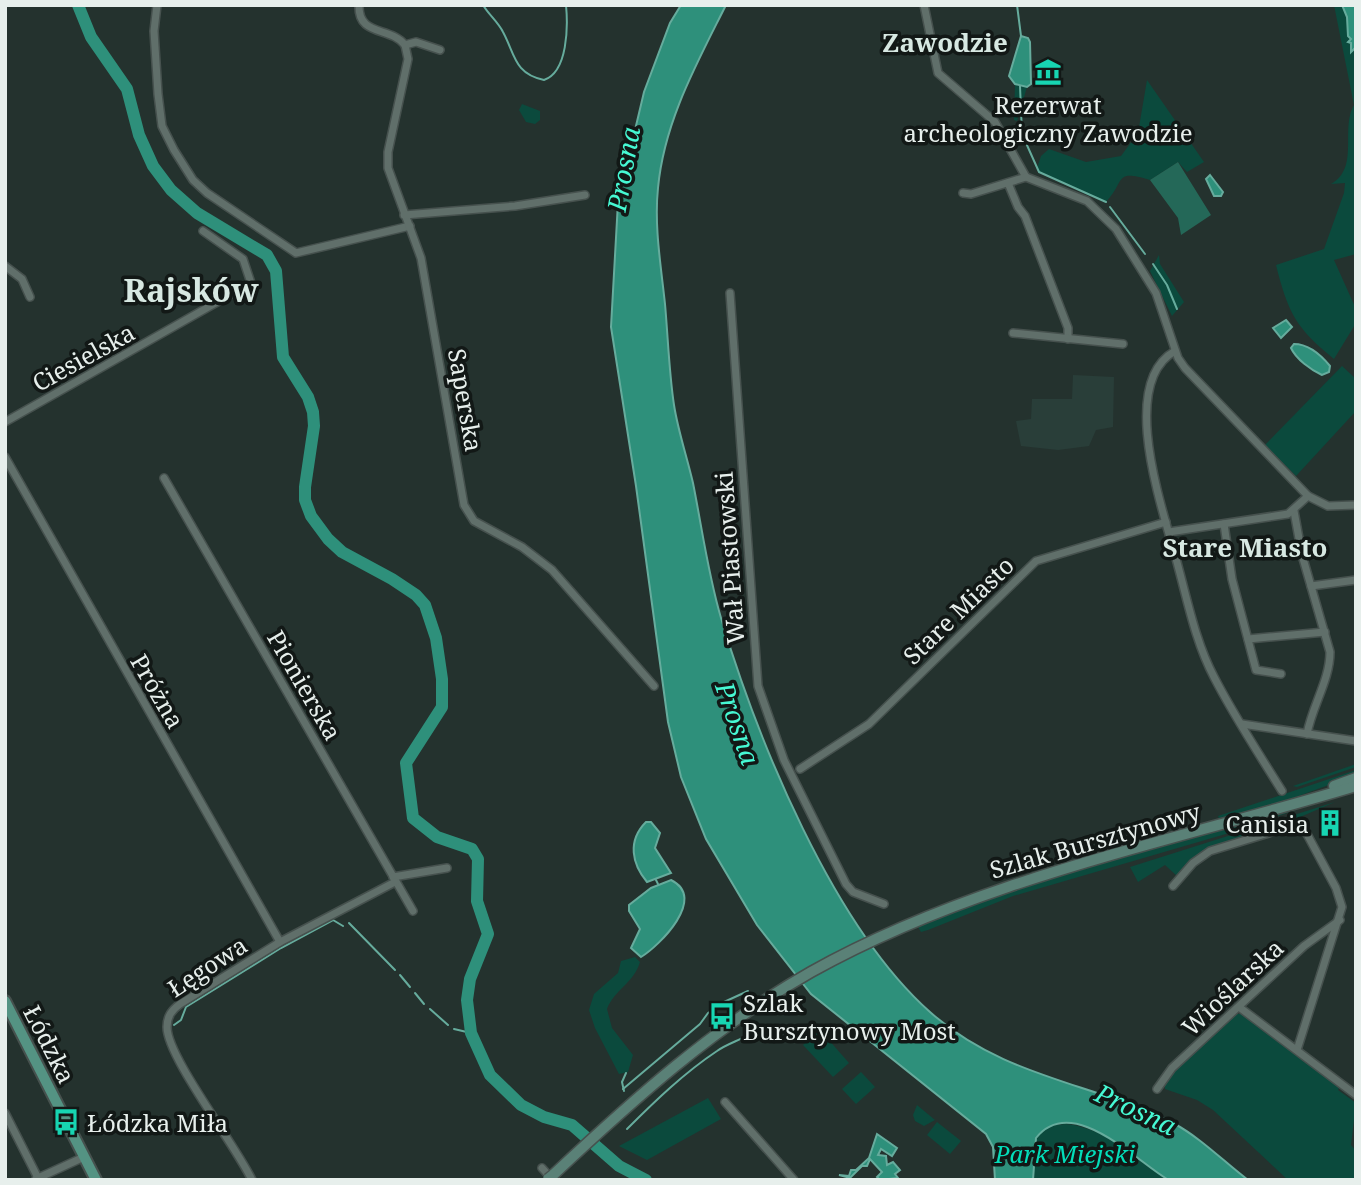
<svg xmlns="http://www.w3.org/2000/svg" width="1361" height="1185" font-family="'Noto Serif',serif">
<rect width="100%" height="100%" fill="#24322e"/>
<!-- built -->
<polygon fill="#293e39" points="1073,375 1114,377 1113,427 1096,430 1089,446 1058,450 1021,446 1016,421 1031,419 1032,399 1072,399"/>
<!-- green -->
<g fill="#0b4a3d">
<path d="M 1334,5 L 1356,5 L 1356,254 L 1334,260 L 1356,309 L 1356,323 L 1334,359 C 1296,328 1288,313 1276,265 L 1324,249 L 1344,193 L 1345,183 L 1331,184 C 1360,168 1340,129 1354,105 Z"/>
<path d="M 1147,80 L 1204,162 L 1187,172 L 1178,162 L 1150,180 C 1113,169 1126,181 1106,202 L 1039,172 L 1037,168 L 1041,156 L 1049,149 L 1086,162 L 1121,156 L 1138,133 Z"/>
<polygon points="1015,84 1027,87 1017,121 1014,120"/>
<polygon points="522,104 540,111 540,120 535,124 526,122 519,110"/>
<polygon points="1159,255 1160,264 1184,302 1172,316 1150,271"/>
<polygon points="1342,366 1356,379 1356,411 1296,476 1265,445"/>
<polygon points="1356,764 1356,767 1297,787 1284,784 1293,786"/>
<polygon points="1356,770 1356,775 1274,805 1220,821 1218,816"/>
<polygon points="1337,795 1236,831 1013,896 928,930 921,932 918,927 905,933 904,930 1012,889"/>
<polygon points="1335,802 1261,834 1211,847 1177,876 1165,865 1138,882 1130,867"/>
<path d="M 635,957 L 640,962 C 634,983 614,990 607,1009 L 612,1028 L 633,1055 L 628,1072 L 619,1074 L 595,1028 L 589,1010 L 594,994 L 618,973 L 621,961 Z"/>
<path d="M 1236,1014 L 1244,1014 L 1340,1086 L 1338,1090 L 1356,1103 L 1351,1145 L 1356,1151 L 1356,1180 L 1288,1180 L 1213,1110 L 1197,1100 L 1165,1089 C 1164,1071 1221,1028 1236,1014 Z"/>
<polygon points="820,1030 849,1063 833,1077 803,1045"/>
<polygon points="861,1072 875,1087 856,1104 842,1089"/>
<polygon points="708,1098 721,1119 647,1160 619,1146"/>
<polygon points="917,1105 935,1120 924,1126 915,1121 913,1115"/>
<polygon points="937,1122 961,1141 950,1154 927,1135"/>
<path d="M 1065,1124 C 1095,1125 1149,1158 1168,1180 L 1033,1180 L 1036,1138 L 1049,1126 Z"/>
</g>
<!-- forest -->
<polygon fill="#246858" points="1178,162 1211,215 1181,235 1178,218 1150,180"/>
<!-- water -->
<g fill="#2e907b" stroke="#66ac9d" stroke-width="2">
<path d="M 681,5 L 726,5 C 697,63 664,122 658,188 C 654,226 661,266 665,304 C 668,337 669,372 674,405 C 678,431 687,457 693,483 C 702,528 708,574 721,618 C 758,741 833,926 930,1012 C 1004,1078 1091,1082 1173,1123 C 1201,1138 1223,1161 1248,1180 C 1235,1180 1174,1183 1167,1179 C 1135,1160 1072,1093 1036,1138 L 1033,1180 L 995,1180 L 993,1147 L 986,1134 L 811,994 L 757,925 L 706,839 L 681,777 L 668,722 L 636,486 L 611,327 L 618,202 L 644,92 L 670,23 Z"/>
<polygon points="1342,5 1356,5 1356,47 1351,52 1351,43 1348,42 1351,39 1348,36 1347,17"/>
<polygon points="1021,36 1028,38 1030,42 1031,84 1027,87 1015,84 1009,76"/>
<polygon points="1210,175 1223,192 1221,196 1214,196 1206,179"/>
<polygon points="1286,320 1292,327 1281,338 1273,328"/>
<path d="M 1294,344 C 1309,344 1321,355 1330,366 L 1329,372 L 1322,375 C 1311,370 1296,359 1291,348 Z"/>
<path d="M 646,822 L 651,822 L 660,833 L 655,848 L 671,873 L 647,882 C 632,864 627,841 646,822 Z"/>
<path d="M 671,880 C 708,898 659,946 641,957 L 631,948 L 640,929 L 629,911 L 629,905 L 651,888 Z"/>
<polygon points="877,1134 897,1148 892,1156 881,1149 878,1155 886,1156 887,1165 893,1162 900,1170 895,1174 898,1178 880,1180 877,1177 882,1172 870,1159 867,1166 862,1166 850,1178 839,1175 849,1176 851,1170 856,1170 869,1158"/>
</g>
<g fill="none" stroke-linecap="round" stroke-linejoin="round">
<!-- stream -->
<g stroke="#66ac9d" stroke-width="2">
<path d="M 483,5 C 489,15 498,22 503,32 C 515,54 514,74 544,80 C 568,72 568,26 566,5"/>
<polyline points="1017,5 1021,36"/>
<polyline points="1020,86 1022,134 1039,172 1106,202"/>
<polyline points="1110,207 1145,254"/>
<polyline points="1153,264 1167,285 1177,309"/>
<polyline points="656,880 658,884"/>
<polyline points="349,923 395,970"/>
<polyline points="400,975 410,987"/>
<polyline points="415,993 424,1004"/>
<polyline points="430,1009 448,1025"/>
<polyline points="174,1025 181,1020 186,1007 281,948 333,920 343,926"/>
<polyline points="454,1029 471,1033"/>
<polyline points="623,1089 700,1024 708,1013 724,1002 748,991"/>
<polyline points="624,1091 622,1082 626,1073"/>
<path d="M 627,1129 C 655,1101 684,1073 717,1051 C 731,1041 748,1039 759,1026"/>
</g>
<!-- river -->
<polyline stroke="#2e907b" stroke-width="12" points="78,5 91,37 127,89 139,135 153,166 171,190 197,213 267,255 276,271 283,357 308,397 313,412 314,426 305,487 305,500 311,516 328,539 342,552 392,579 416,595 425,605 436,638 442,679 442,707 406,763 413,818 437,837 472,849 478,859 477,901 488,934 470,979 467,1000 471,1033 490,1075 521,1105 544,1117 572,1125 619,1166 646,1180"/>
<defs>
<g id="street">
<polyline points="157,5 154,31 158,94 162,126 174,150 193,180 207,193 296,253 410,226"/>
<path d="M 359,5 C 358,37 390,26 405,45 L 416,42 L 440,50"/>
<polyline points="924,5 938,73 995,122 1026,177 1087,201 1116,229 1156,293 1178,358 1185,368 1308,496 1328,506 1356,505"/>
<polyline points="405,45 408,59 388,152 388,168 421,258 464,505 474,521 522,547 552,570 654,686"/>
<polyline points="1008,183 1018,207 1025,216 1068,328 1068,339"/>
<polyline points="963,193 971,194 1026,177"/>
<polyline points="404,215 515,206 585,195"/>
<polyline points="5,266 22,279 30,297"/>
<polyline points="730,293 758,686 784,760 846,884 853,892 884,904"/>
<polyline points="1013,333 1123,344"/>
<path d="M 1175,351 C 1116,384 1165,515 1178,566 C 1188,603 1196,643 1214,677 C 1234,716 1259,754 1282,791"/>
<polyline points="5,422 251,283 243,259 203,231"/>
<polyline points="5,457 280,942"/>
<polyline points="164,478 413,911"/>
<path d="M 1294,511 L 1302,555 L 1330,652 C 1330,680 1312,706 1307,734"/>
<polyline points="1224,524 1232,579 1256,670 1281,674"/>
<polyline points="1169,532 1288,514 1308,496"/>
<polyline points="1311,586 1356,580"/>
<polyline points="1248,639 1325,632"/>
<polyline points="1242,724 1356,741"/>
<polyline points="800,769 869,724 1036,561 1166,522"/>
<polyline points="393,877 447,868"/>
<polyline points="1173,886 1193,863 1210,851 1301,823 1336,888 1342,907 1297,1050"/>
<polyline points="1239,1007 1356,1095"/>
<polyline points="1157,1089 1172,1068 1304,946 1340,920"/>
<polyline points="725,1102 794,1180"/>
<polyline points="5,1113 38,1178"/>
<polyline points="542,1168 552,1179"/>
<polyline points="36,1179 84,1157"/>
<path d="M 252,1180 C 235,1144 167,1057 167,1027 C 167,1016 172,1010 180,1004 L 280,942 L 395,882"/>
</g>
<g id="secondary">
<polyline points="1334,786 1356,778"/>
<path d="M 553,1175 C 634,1099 714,1027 811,972 C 977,879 1174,841 1356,786"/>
</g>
<polyline id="primary" points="5,1001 96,1180"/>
</defs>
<!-- street casing -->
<use href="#street" stroke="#46514e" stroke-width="10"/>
<!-- secondary casing -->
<use href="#secondary" stroke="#46514e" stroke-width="13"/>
<!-- primary casing -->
<use href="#primary" stroke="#46514e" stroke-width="14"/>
<!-- street -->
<use href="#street" stroke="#606f6a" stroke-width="7"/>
<!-- secondary -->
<use href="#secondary" stroke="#5a8177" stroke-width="10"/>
<!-- primary -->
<use href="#primary" stroke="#549383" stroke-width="10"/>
<defs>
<polyline id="secondary-bridge" points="548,1179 553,1175"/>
</defs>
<!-- secondary-bridge casing -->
<use href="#secondary-bridge" stroke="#46514e" stroke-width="13" stroke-linecap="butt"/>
<!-- secondary-bridge -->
<use href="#secondary-bridge" stroke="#5a8177" stroke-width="10"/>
</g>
<!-- icons -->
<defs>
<symbol id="museum-bare" viewBox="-9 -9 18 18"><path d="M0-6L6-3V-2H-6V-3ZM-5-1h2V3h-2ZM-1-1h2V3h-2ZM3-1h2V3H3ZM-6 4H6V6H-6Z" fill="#17d5b2" stroke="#121816" stroke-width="2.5" paint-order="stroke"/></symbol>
<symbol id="building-bare" viewBox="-9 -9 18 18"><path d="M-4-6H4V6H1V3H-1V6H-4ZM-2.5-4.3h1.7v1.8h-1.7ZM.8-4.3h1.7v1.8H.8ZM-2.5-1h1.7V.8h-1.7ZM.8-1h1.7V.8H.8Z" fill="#17d5b2" stroke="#121816" stroke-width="2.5" paint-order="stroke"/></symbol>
<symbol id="bus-bare" viewBox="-9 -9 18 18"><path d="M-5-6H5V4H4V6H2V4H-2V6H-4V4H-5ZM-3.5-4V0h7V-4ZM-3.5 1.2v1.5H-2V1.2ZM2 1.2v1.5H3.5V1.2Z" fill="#17d5b2" stroke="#121816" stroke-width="2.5" paint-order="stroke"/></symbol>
</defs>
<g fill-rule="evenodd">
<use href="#museum-bare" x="1029" y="53" width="38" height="38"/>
<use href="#building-bare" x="1311" y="804" width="38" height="38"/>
<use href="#bus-bare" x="703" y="997" width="38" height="38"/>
<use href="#bus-bare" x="47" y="1103" width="38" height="38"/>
</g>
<g text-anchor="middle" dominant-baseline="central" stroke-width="7" stroke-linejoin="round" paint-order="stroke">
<!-- poi labels -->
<g font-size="24" fill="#e7efec" stroke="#121816" text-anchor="start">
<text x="1048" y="104" text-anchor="middle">Rezerwat<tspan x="1048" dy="28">archeologiczny Zawodzie</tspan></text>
<text x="1309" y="823" text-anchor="end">Canisia</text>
<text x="743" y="1002">Szlak<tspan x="743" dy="28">Bursztynowy Most</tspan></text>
<text x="87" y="1122">Łódzka Miła</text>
</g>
<!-- street labels -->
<g font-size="24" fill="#e7efec" stroke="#121816">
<text transform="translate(83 357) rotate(-29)">Ciesielska</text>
<text transform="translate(466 400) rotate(80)">Saperska</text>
<text transform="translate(729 558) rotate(-94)">Wał Piastowski</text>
<text transform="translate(958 610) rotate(-44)">Stare Miasto</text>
<text transform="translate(305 685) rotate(60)">Pionierska</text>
<text transform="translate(158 691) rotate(60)">Próżna</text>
<text transform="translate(1095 840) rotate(-16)">Szlak Bursztynowy</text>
<text transform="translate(207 966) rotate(-33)">Łęgowa</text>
<text transform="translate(1232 987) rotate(-43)">Wioślarska</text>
<text transform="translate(50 1044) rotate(63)">Łódzka</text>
</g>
<!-- park labels -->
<g font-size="24" font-style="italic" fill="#03ddb9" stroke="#121816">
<text x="1065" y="1153">Park Miejski</text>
</g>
<!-- neighbourhood labels -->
<g font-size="26" font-weight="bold" fill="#d7e8e2" stroke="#121816">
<text x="945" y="42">Zawodzie</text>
<text x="1245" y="547">Stare Miasto</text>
</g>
<!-- water labels -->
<g font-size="26" font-style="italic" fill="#46f8d3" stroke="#121816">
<text transform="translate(623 169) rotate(-80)">Prosna</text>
<text transform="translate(738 723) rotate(71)">Prosna</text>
<text transform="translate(1136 1109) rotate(25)">Prosna</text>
</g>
<!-- district labels -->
<g font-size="32" font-weight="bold" fill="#d7e8e2" stroke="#121816">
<text x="191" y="289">Rajsków</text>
</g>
</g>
<!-- border -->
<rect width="1361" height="1185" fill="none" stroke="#e7efec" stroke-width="14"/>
</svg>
